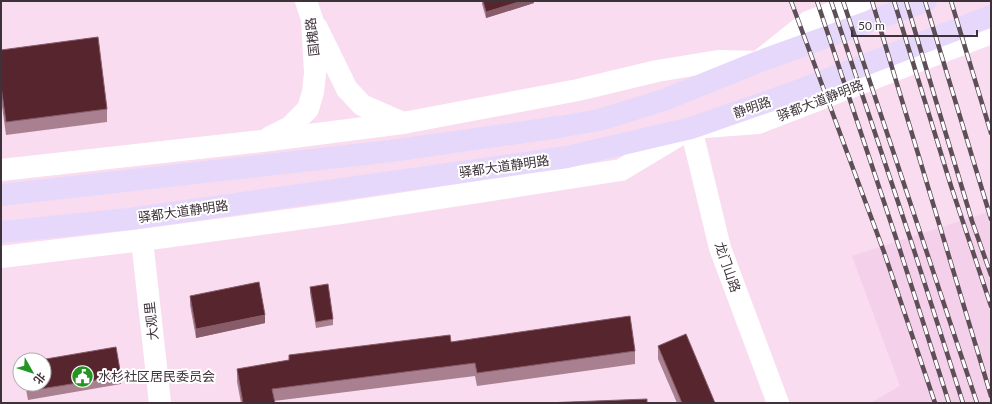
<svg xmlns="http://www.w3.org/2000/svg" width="992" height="404" font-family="Lato,'Noto Sans SC',sans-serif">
<rect width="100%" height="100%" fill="#f9dcf0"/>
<!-- built -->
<polygon fill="#f5d0ea" points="991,211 991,403 870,403 900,386 852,256"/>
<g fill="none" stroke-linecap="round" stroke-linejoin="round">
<!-- minor -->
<g stroke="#fff" stroke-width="22">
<polyline points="317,28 347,89 362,105 403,123"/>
<polyline points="691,128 720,248 778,403"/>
<polyline points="270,137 290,127 308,109 313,92 315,73 312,19 306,1"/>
<polyline points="1,170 262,141 403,123 578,90 657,71 718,61 758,62 808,22 862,1"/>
<polyline points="142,240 160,403"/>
<polyline points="1,257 142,240 341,213 621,170 691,128 758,123 991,33"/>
</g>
<!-- major -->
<g stroke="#e6d8fb" stroke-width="22">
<polyline points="1,195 391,151 559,127 599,120 664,100 758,62 926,1"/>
<polyline points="1,232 129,219 567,157 691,128 792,93 991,16"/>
</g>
<defs>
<g id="rail">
<polyline points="791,1 884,252 935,403"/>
<polyline points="817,1 899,247 949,403"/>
<polyline points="831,1 912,244 963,403"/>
<polyline points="843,1 977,403"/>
<polyline points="872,1 991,396"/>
<polyline points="894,1 951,186 991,306"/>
<polyline points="906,1 972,221 991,275"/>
<polyline points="925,1 991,219"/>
<polyline points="951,1 991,133"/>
</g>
</defs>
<!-- rail casing -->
<use href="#rail" stroke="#5d4e58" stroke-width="4.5"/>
<!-- rail -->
<use href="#rail" stroke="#fff" stroke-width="3" stroke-dasharray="9" stroke-linecap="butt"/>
</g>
<!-- wall -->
<g fill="#a8808f">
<polygon points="482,1 534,1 534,3 486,18 482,4"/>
<polygon points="1,50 107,109 107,122 6,135 1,99"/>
<polygon points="310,287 333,319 333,325 316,328 310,293"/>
<polygon points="190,296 265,323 196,338 190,305"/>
<polygon points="451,342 635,351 635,364 477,386 475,376 274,401 275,403 241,403 237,382 237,369 289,360 289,355"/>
<polygon points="658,346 715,403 677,403 658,359"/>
<polygon points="121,376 121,384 28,400 25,384 44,384"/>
</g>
<!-- shaded-wall -->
<g fill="#875c68">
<polygon points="522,1 534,1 534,3 486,18 486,12"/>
<polygon points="265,315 265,323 196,338 196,329"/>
</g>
<!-- building -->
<g fill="#56252e" stroke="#875c68">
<polygon points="483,1 522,1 486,12"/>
<polygon points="98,37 107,109 6,122 1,86 1,50"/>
<polygon points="259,282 265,315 196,329 190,296"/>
<polygon points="328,284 333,319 316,322 310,287"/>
<polygon points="630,316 635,351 477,373 475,363 272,389 275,403 243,403 237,369 289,360 289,355 450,335 451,342"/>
<polygon points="686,334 715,403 682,403 658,346"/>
<polygon points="116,347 121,376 28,391 26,384 44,384 44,360 40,360"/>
<polygon points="647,399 647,403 544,403"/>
</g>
<!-- icons -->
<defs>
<symbol id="civic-disc" viewBox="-11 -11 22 22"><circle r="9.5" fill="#249522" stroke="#fff"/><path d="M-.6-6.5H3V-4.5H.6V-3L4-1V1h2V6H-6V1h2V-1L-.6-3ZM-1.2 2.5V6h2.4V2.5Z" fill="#fff"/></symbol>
</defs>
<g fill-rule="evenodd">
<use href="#civic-disc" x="70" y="364" width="25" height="25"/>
</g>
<g text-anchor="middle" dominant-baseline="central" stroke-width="4" stroke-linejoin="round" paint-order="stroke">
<!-- street labels -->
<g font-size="13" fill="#3e323a" stroke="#fff">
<text transform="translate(312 37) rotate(-96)">国槐路</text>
<text transform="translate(820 100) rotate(-21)">驿都大道静明路</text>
<text transform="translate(752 107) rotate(-19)">静明路</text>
<text transform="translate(504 166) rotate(-8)">驿都大道静明路</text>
<text transform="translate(183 211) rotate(-8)">驿都大道静明路</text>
<text transform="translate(728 267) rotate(71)">龙门山路</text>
<text transform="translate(151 321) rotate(-96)">大观里</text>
</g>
<!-- poi labels -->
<g font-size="13" fill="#3e323a" stroke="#fff" text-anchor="start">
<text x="98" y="376">水杉社区居民委员会</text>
</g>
</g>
<!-- border -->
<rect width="992" height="404" fill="none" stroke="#3e323a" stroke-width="4"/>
<!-- north arrow -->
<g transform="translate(32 372) rotate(129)"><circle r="19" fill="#ffffff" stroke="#b2adb0"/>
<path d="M0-3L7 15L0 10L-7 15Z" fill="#249522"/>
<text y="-6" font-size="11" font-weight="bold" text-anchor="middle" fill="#3e323a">北</text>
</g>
<!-- scale -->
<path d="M852 30v6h125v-6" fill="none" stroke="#3e323a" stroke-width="2"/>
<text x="858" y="30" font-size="12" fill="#3e323a" stroke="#ffffff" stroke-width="3" paint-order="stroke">50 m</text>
</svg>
